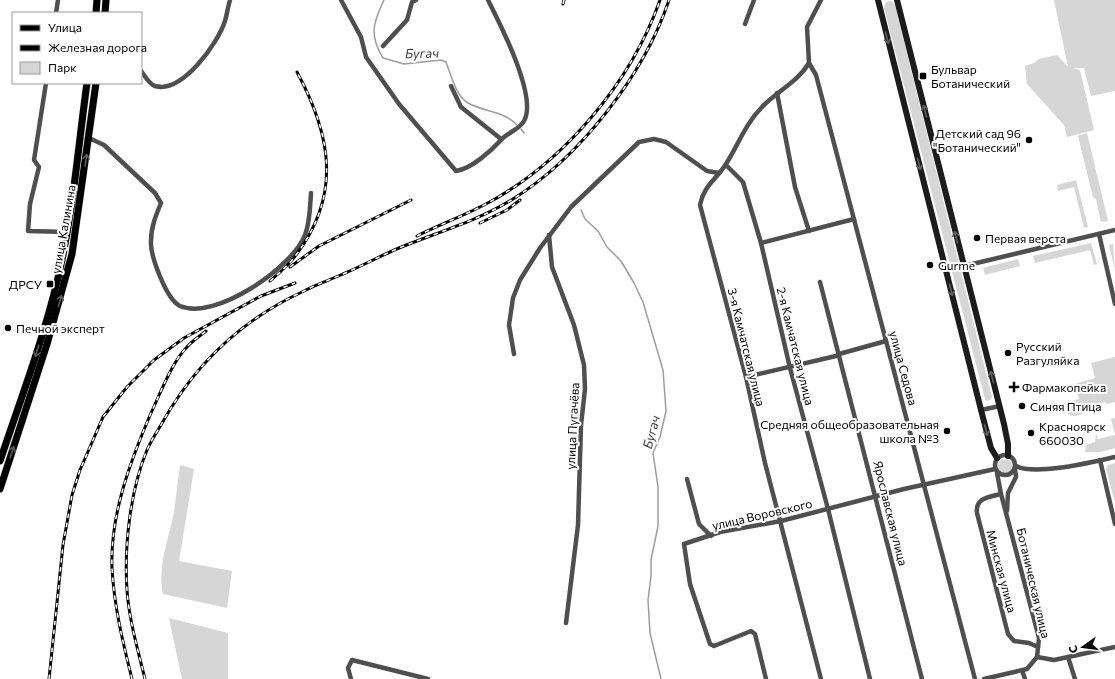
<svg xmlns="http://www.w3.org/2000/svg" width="1115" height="679" font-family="Commissioner,sans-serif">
<rect width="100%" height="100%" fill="#fff"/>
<!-- green -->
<g fill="#d6d6d6">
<polygon points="1054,0 1115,0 1115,91 1091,96 1084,68 1072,68 1080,70 1094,130 1067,137 1064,125 1027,84 1025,66 1034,63 1039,59 1057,55 1068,67"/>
<polygon points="892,1 895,5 992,397 990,400 987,401 985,399 884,8 886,2"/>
<polygon points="1087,133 1108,221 1101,222 1096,199 1093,197 1078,136"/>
<polygon points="1076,180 1088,227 1084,228 1074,187 1058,191 1057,185"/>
<polygon points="1091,243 1097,264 1094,265 1090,250 1035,263 1033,256"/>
<polygon points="1113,244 1115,271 1109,245"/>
<polygon points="1018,259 1020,266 985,275 983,268"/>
<polygon points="1115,357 1115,402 1107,404 1105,402 1064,412 1059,412 1059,404 1079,399 1075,384 1095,378 1091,363"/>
<path d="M 1091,407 C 1086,413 1074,420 1067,413 Z"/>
<polygon points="1115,418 1115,448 1100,452 1085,452 1086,445 1095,442 1096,433 1098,439 1115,435 1111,419"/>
<circle cx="1005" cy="466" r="7"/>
<polygon points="1115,463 1115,503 1106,469 1108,465"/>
<path d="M 180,465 L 194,469 L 179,561 L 232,571 L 227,608 L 163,594 C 157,566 169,539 174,512 C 176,496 178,481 180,465 Z"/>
<polygon points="169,618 228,633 228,679 182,679"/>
</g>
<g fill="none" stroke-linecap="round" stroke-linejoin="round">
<!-- stream -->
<g stroke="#9d9d9d" stroke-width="1.5">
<path d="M 384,0 C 373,23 369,35 383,58 L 404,64 L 441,60 L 446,62 C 451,75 456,96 468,103 C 484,112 504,111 517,125"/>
<polyline points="521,129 524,133"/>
<polyline points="581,210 585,219 598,231 607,247 621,261 634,283 643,302 663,370 666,411 660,437 653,453 658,487 658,526 651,560 651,576 648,600 650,633 661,679"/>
</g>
<defs>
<g id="primary">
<polyline points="96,13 97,0"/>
<polyline points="105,13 106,0"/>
<path d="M 0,461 C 20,401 43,341 58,278 C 73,214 78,148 87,83"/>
<polyline points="0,489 47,344 72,254 96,83"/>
</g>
</defs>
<!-- primary casing -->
<use href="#primary" stroke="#dbdbdb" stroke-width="8"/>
<!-- street -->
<g stroke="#4f4f4f" stroke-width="4.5">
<path d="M 341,0 L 361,37 L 366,57 L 399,104 L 456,171 C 471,169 491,151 501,140 C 508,132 519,130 524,121 C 538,97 500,24 488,0"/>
<path d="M 821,0 L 807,27 L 809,63 C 798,82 777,91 762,107 C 746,123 738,145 726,164 C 716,180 704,185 700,205 L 746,377 L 765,463 L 821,679"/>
<polyline points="56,13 58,0"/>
<polyline points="745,24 754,0"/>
<polyline points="383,46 407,20 412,2 416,0"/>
<polyline points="809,63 816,75 975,679"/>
<path d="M 141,71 C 145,76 149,84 155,86 C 182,94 218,43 225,21 C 227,14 228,7 230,0"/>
<polyline points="46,83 34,160 39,167 30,204 28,231 67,232"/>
<polyline points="451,86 461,107 501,139"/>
<polyline points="777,93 795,187 809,231"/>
<path d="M 89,138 L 104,145 L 155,193 L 161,203 C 156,215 151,227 151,241 C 150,255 166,299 180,306 C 215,321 292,268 305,235 C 310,222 310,207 311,193"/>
<polyline points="726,165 743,182 761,243 790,368 828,509 870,679"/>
<polyline points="1099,234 1115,304"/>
<polyline points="549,235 552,267 574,325 584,365 585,389 581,425 578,525 566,623"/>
<polyline points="761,243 854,219"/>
<polyline points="964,266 1115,230"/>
<polyline points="820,282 922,679"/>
<polyline points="514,354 509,325 513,298 520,280 540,248 571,207 639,142 654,139 666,142 707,171 719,173"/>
<polyline points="746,377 836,356 839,354 886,341"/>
<polyline points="981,410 1000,406"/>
<circle cx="1005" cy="465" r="10"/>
<polyline points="1100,460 1115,524"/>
<path d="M 1016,466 C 1035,476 1092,462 1115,457"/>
<polyline points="687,479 699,524 711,536"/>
<path d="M 1001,494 C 989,497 975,498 977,513 L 1008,634 L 1014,641 L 1029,643 L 1038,647"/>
<polyline points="1007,511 1008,493 1016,477 1015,469"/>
<polyline points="1037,657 1054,660 1115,647"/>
<polyline points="1068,657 1075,679"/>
<polyline points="1022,670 1025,679"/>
<polyline points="351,679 348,668 352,660 428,679"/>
<polyline points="766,679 755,634 751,631 714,646 710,644 690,584 684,544 720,532 781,521 904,489 995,469"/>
<polyline points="984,679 1027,669 1037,657 1039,638 1001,494 997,473"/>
</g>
<!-- secondary -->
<g stroke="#1c1c1c" stroke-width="6">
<polyline points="878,0 981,410 991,448 997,458"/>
<polyline points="897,0 1004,424 1008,444 1008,456"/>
</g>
<!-- primary -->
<use href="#primary" stroke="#000" stroke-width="7"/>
<defs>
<g id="rail">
<polyline points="563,4 564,0"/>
<polyline points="480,223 507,210 520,200"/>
<path d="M 417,236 C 439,225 463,216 486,204 C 563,163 631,83 660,0"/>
<polyline points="290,267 319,246 411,200"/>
<path d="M 270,281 C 279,273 289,265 296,255 C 342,194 331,135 297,72"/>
<polyline points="49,679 63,545 72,495 80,470 103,417 127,387 154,360 184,338 261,296 295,283"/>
<path d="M 132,679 C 123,643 114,606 112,568 C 110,515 130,462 151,413 C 160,394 172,362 187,347 C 192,341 200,336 206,331"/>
<path d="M 145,679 C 138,650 129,620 127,590 C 124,547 130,491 147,450 C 151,441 156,433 161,425 C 194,365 241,320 304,291 C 317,284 330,280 343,274 C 362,266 380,256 399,248 C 438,232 478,221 513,199 C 580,157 644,75 669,0"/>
</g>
</defs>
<!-- rail casing -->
<use href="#rail" stroke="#000" stroke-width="3"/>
<!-- rail -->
<use href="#rail" stroke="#fff" stroke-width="1.5" stroke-dasharray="4.5" stroke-linecap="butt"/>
</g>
<!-- one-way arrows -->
<defs><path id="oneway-shaft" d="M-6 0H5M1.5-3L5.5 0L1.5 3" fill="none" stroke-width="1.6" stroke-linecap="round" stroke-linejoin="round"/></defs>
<g stroke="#606060">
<use href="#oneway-shaft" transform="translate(887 38) rotate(76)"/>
<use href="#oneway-shaft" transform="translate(925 111) rotate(-104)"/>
<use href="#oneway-shaft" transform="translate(919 164) rotate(76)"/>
<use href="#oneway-shaft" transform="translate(956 237) rotate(-104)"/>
<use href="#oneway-shaft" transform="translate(951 290) rotate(76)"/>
<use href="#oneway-shaft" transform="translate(992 377) rotate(-104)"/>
<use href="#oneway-shaft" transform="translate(986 430) rotate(75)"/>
</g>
<g stroke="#595959">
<use href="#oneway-shaft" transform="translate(86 160) rotate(-82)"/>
<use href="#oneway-shaft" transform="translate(60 301) rotate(-74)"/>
<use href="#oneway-shaft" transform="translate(37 351) rotate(107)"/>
<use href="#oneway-shaft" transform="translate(12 452) rotate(-72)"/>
</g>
<!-- markers -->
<g fill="#000" stroke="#fff" stroke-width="1.5">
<rect x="919" y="72" width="8" height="8" rx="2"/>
<circle cx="1029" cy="140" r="4"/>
<circle cx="977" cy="238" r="4"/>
<circle cx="930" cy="265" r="4"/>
<rect x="46" y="280" width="8" height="8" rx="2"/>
<circle cx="8" cy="328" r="4"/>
<circle cx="1008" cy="353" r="4"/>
<path d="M1012 381h4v4h4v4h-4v4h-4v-4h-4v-4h4z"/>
<circle cx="1022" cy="406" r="4"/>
<circle cx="947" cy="431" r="4"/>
<circle cx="1031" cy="433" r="4"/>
</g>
<g text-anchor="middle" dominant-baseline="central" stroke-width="4" stroke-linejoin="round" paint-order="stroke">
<!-- poi labels -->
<g font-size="12" fill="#000" stroke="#fff" text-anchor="start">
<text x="931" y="69">Бульвар<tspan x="931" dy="14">Ботанический</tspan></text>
<text x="1021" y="133" text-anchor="end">Детский сад 96<tspan x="1021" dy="14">"Ботанический"</tspan></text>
<text x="985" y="238">Первая верста</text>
<text x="938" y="265">Gurme</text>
<text x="42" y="284" text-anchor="end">ДРСУ</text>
<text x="16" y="328">Печной эксперт</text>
<text x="1016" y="346">Русский<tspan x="1016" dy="14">Разгуляйка</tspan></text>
<text x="1022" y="387">Фармакопейка</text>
<text x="1030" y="406">Синяя Птица</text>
<text x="939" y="424" text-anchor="end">Средняя общеобразовательная<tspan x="939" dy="14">школа №3</tspan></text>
<text x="1039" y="426">Красноярск<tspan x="1039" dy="14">660030</tspan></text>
</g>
<!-- street labels -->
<g font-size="12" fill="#000" stroke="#fff">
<text transform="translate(63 229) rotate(-80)">улица Калинина</text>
<text transform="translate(796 346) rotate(76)">2-я Камчатская улица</text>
<text transform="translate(747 347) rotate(76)">3-я Камчатская улица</text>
<text transform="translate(904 368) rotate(75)">улица Седова</text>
<text transform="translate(572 426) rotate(-87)">улица Пугачёва</text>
<text transform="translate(891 513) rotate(76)">Ярославская улица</text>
<text transform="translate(762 514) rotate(-13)">улица Воровского</text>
<text transform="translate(1002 571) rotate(75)">Минская улица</text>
<text transform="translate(1034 583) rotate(77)">Ботаническая улица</text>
</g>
<!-- water labels -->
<g font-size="13" font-style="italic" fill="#3e3e3e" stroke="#fff">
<text transform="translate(422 53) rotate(-1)">Бугач</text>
<text transform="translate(651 432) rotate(-75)">Бугач</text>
</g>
</g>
<!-- legend -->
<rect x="12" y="12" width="130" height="72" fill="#ffffff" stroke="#999999"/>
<rect x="20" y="25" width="20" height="6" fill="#000000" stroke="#999999"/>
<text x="48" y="32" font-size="12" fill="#000000">Улица</text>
<rect x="20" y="45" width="20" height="6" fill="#000000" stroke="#999999"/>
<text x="48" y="52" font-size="12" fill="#000000">Железная дорога</text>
<rect x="20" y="62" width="20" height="12" fill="#d6d6d6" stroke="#999999"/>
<text x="48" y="72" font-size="12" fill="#000000">Парк</text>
<!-- north arrow -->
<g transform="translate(1083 647) rotate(256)" stroke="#ffffff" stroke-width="3" paint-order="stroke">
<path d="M0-3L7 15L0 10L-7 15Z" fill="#000000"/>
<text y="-6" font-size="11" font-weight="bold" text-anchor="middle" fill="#000000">С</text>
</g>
</svg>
